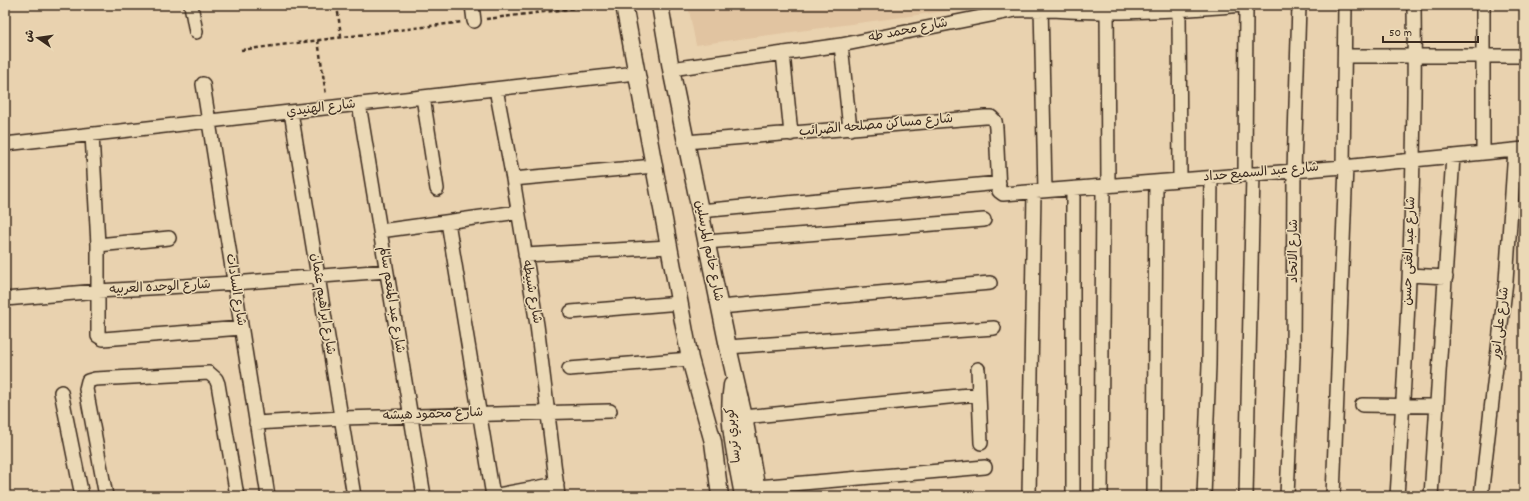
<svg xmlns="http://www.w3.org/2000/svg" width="1529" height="501" viewBox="0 0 1529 501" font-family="Dekko,'Playpen Sans Arabic',sans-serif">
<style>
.built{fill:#e1c4a1}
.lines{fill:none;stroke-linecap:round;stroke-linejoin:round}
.minor-casing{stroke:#3b2a1e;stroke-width:16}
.major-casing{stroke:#3b2a1e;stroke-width:19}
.path{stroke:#3b2a1e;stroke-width:2.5;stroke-dasharray:4 3;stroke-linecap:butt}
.minor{stroke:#ebd9b6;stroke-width:13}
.major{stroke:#ebd9b6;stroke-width:16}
.labels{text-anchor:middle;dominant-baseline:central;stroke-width:3;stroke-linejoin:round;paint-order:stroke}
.street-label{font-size:13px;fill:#3b2a1e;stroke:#ebd9b6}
</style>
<rect width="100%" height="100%" fill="#e9d2af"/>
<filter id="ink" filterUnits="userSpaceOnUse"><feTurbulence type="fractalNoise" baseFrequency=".025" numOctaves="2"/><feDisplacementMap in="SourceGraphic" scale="8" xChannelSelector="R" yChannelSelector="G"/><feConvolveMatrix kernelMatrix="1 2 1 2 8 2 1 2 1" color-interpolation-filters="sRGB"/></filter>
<g filter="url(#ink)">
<!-- built -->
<path class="built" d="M688 5H991L696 45Z"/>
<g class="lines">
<defs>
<path id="minor" d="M191 5 196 32
M472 5 474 21
M1041 5 1045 191
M1107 5 1108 186
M1483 5V153
M1179 11 1180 180
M841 45 850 129
M783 53 791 134
M1345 56H1524
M671 69 841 45 1016 10C1047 9 1077 12 1108 12 1153 12 1197 9 1242 5
M203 84 268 496
M496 89 513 179 537 325 558 496
M423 97 437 189
M359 104 424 496
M291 112 354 496
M92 134 98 245V336L103 339 241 328
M686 142 985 117H991L995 121 996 128 999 191 1003 194 1343 167 1524 149
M5 144 636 73
M1343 167 1345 5
M1245 175 1246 5
M513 179 654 166
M700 211 999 183
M448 222 493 496
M380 231 518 212
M706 242 984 220
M98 245 169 238
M525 255 669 247
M1410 275 1446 277
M5 299 98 291 234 283 386 271
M720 307 990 283
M571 312 680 303
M728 347 994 328
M569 369 690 359
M978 369 981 443
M61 392 82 496
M1362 405 1437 406
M744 417 979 394
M256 423 341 418 610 411
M757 487 985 467
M106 496 86 389 88 381 95 379 209 373 216 379 218 384 237 496
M492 496 557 484
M1029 496 1034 192
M1073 496V189
M1101 496 1103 186
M1154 496 1156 182
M1204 496 1209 365 1211 178
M1246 496 1253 174
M1287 496 1293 357 1294 171 1299 5
M1333 496 1346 166
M1397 496C1408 332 1416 169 1414 5
M1431 496 1453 156
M1481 496 1506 281 1515 150"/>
<path id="major" d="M624 5 690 359 713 442 720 496
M660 5 671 69 728 347 744 417 758 496
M732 385C726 422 737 460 743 496"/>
</defs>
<!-- minor casing -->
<use href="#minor" class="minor-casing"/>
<!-- major casing -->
<use href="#major" class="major-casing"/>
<!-- path -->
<path class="path" d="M337 5 341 36
M486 19 601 5
M318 40 326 95
M241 50 463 22"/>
<!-- minor -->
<use href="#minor" class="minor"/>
<!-- major -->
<use href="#major" class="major"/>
</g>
</g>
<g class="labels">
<!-- street labels -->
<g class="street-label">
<text transform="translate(908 31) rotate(-11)">شارع محمد طه</text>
<text transform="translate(321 109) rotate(-7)">شارع الهنيدي</text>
<text transform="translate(876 126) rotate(-5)">شارع مساكن مصلحه الضرائب</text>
<text transform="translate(1261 173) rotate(-5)">شارع عبد السميع حداد</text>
<text transform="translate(708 251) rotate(79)">شارع خاتم المرسلين</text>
<text transform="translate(1294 251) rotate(-90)">شارع الاتحاد</text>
<text transform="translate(1410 251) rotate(-88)">شارع عبد الغنى حسن</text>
<text transform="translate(160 288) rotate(-3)">شارع الوحده العربيه</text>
<text transform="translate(235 290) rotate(81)">شارع السادات</text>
<text transform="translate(531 292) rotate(80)">شارع شبيطه</text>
<text transform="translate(391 300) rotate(81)">شارع عبد المنعم سالم</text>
<text transform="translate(322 304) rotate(81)">شارع ابراهيم عثمان</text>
<text transform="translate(1501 323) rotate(-83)">شارع على انور</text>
<text transform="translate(433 415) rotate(-2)">شارع محمود هيشه</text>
<text transform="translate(734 435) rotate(-97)">كوبري ترسا</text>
</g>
</g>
<!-- margin -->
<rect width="1529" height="501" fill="none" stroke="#ebd9b6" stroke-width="20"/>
<rect x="10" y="10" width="1509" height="481" fill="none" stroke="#3b2a1e" stroke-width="1.5" filter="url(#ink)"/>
<!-- north arrow -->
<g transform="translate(38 38) rotate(283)" stroke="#ebd9b6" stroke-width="3" paint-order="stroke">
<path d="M0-3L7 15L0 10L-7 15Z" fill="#3b2a1e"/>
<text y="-6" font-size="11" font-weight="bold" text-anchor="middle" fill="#3b2a1e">ش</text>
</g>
<!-- scale -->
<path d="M1383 36v6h95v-6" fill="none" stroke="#3b2a1e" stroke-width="2"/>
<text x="1389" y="36" font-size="12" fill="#3b2a1e" stroke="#ebd9b6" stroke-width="3" paint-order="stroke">50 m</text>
</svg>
